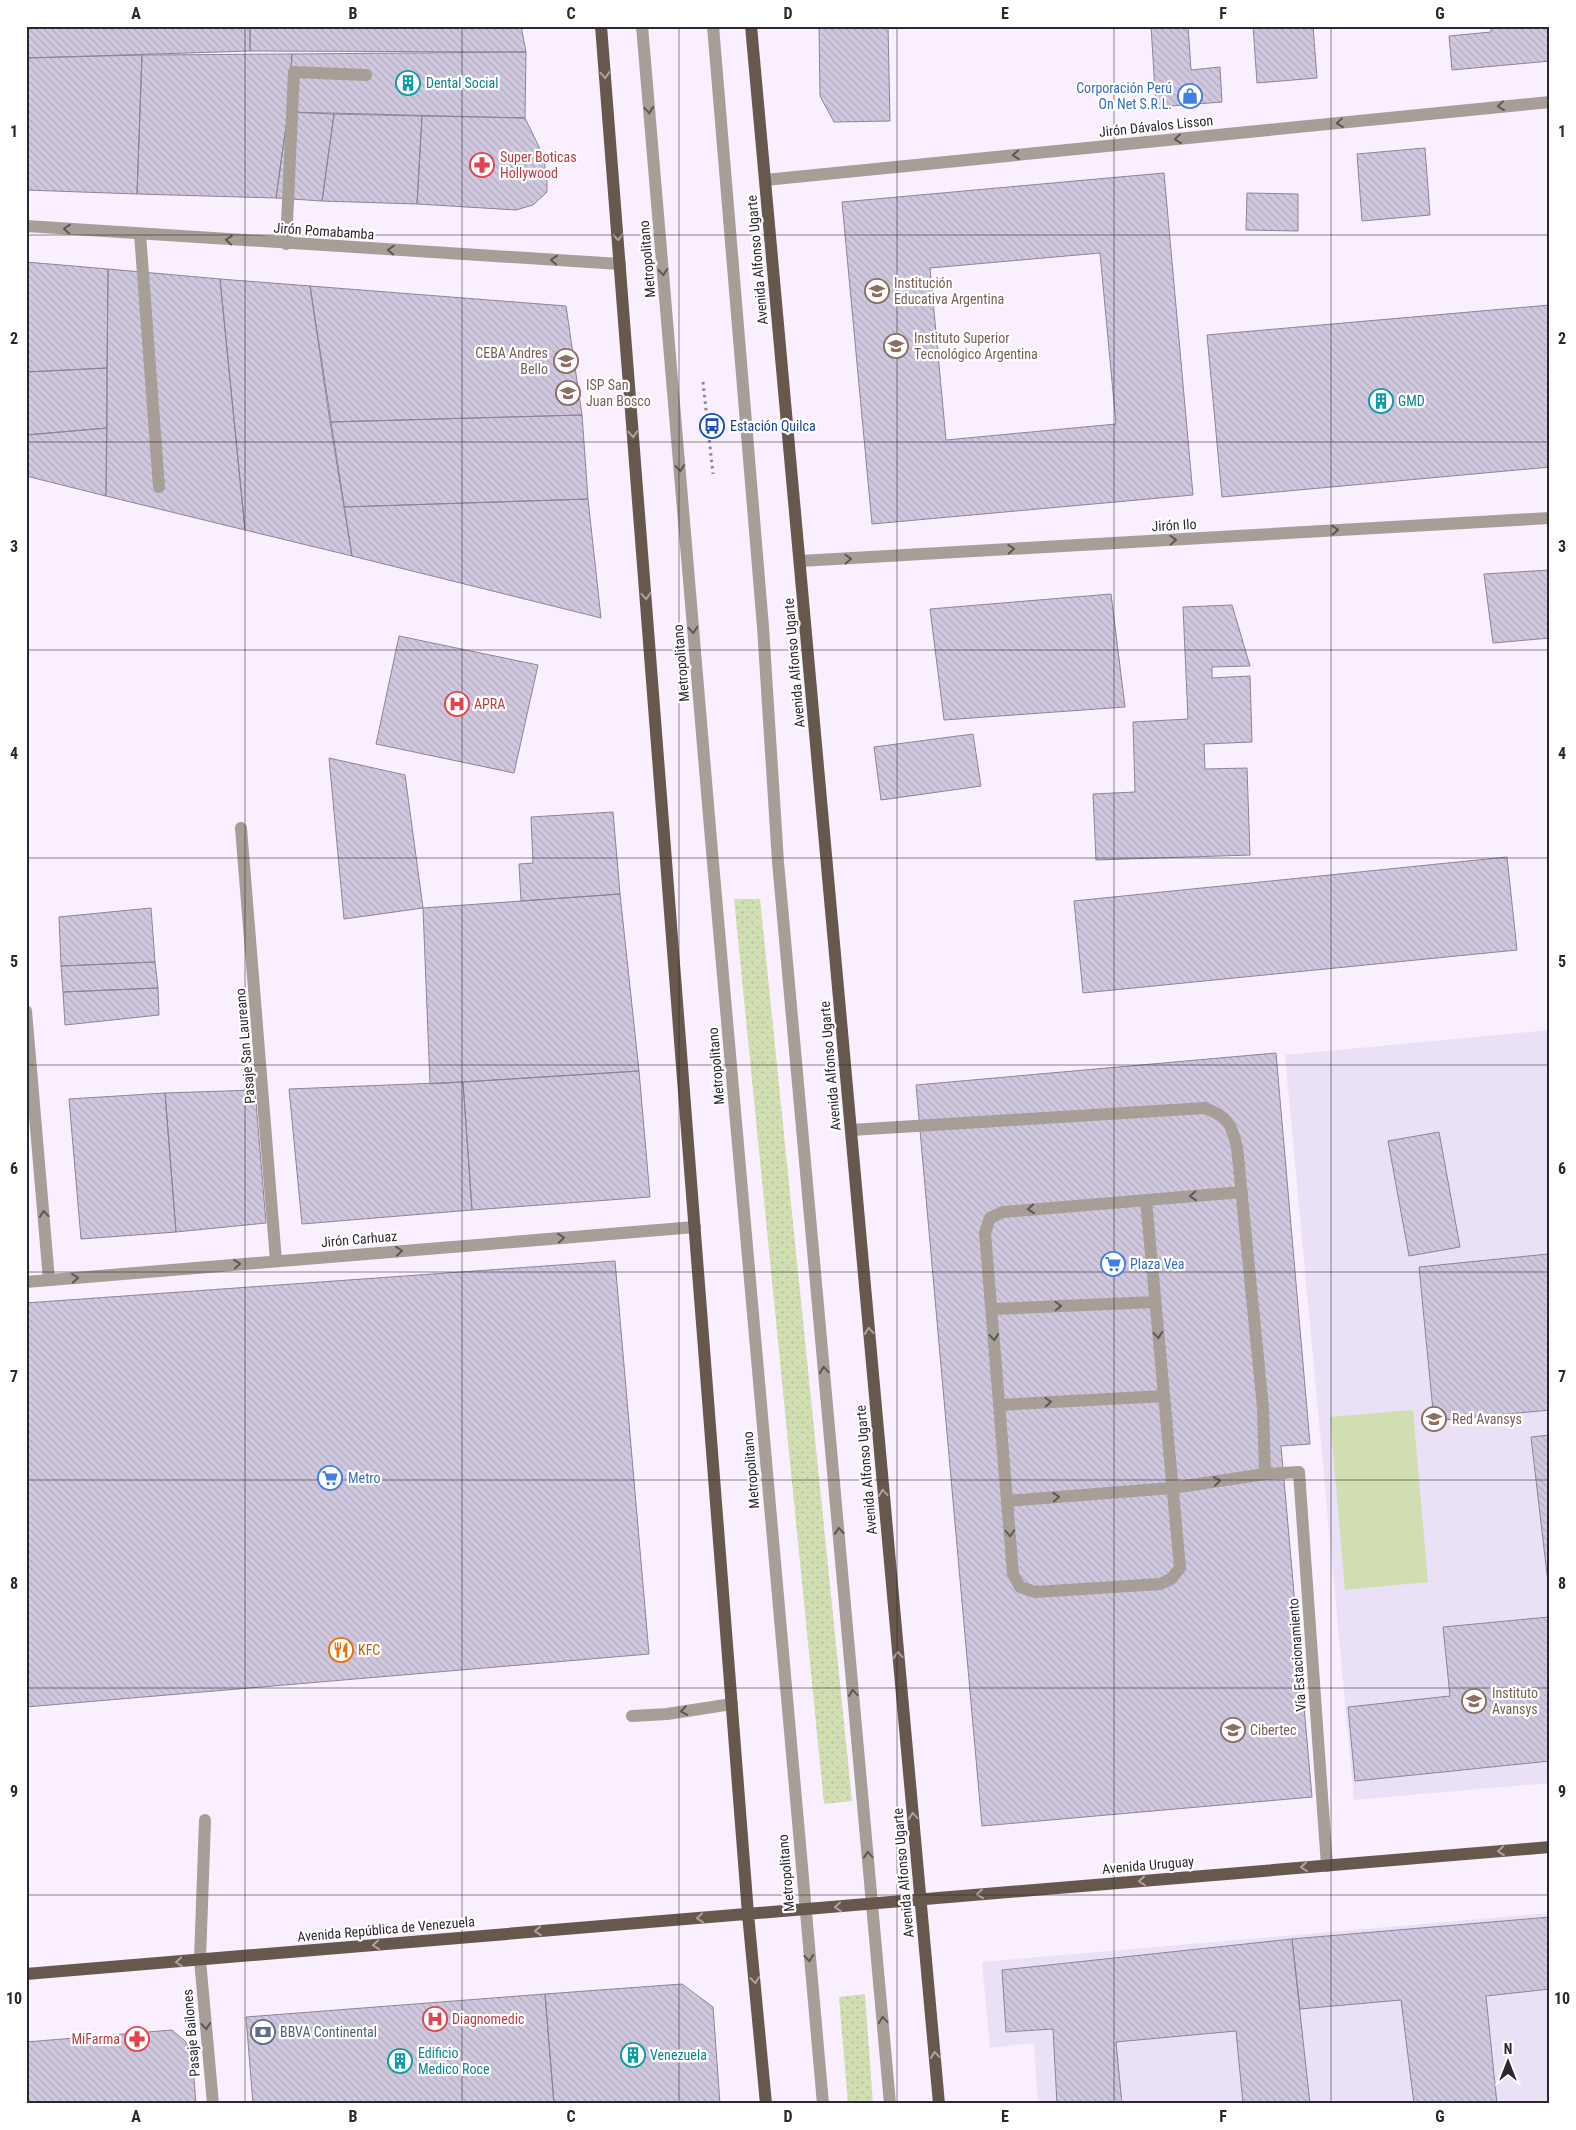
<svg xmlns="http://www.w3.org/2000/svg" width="1576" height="2130" viewBox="0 0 1576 2130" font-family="'Roboto Condensed',sans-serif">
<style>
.education{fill:#eae1f6}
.grass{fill:url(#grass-dots)}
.garden{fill:#d0deb2}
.building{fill:url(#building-back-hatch);stroke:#8b8598;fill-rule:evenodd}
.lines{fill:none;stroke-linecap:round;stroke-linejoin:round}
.path{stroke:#8c848f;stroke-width:3;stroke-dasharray:2.5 4;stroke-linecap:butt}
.minor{stroke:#a79e98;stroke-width:12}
.major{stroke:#67584e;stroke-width:12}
.oneway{stroke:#aba39e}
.oneway2{stroke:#5d5758}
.grid{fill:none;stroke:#2c272e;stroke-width:1;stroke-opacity:0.55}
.labels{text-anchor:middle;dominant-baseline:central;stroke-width:4.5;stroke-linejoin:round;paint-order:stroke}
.culture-label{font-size:14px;fill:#0d838f;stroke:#fff;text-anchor:start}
.shop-label{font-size:14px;fill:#366cbe;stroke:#fff;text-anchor:start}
.street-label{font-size:14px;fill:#2c272e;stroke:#fff}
.health-label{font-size:14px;fill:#be3a42;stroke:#fff;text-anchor:start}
.education-label{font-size:14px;fill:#785e54;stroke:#fff;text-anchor:start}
.transit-label{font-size:14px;fill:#164399;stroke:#fff;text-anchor:start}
.food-label{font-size:14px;fill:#c56008;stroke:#fff;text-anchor:start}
.service-label{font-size:14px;fill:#4e5e75;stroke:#fff;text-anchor:start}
.neatline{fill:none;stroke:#2c272e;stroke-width:2}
.grid-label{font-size:16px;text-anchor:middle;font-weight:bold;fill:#2c272e}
</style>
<defs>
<pattern id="grass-dots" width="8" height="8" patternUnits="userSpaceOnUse" patternTransform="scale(1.25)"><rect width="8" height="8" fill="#d0deb2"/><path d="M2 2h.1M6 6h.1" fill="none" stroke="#b3be99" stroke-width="1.8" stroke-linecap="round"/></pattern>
<pattern id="building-back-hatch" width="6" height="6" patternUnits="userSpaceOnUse" patternTransform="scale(1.25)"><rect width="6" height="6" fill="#d0c8de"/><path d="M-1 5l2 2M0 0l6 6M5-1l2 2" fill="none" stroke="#b3acbf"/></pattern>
</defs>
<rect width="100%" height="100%" fill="#faefff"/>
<!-- education -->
<path class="education" d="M1550 1030V1783L1354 1800 1285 1055Z
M1550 1913V2104H1038L1034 2043 990 2048 982 1962Z"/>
<!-- grass -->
<path class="grass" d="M734 899H760L852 1801 824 1804Z
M865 1994 873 2104H848L839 1997Z"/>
<!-- garden -->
<path class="garden" d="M1413 1410 1428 1582 1345 1590 1330 1417Z"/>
<!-- building -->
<path class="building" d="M26 26H250V51L26 58Z
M250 26H521L526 52 250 51Z
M819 26H888L890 121 834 122 820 96Z
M1151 26H1188L1191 70 1220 67 1222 102 1156 107Z
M1253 26H1313L1317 78 1257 83Z
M1491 26H1550V61L1452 70 1449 36 1491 32Z
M526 52 525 118 288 112 292 54Z
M292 54 288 112 276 198 137 194 142 55Z
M142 55 137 194 26 190V58Z
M288 112 334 114 322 201 276 198Z
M334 114 422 116 417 204 322 201Z
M422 116 525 118 542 153 547 177V192L533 205 516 210 417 204Z
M1425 148 1430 215 1362 221 1357 154Z
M1164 173 1193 495 872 524 842 202ZM1100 253 1116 424 946 440 930 268Z
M1247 193 1298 194V231L1246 230Z
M26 262 108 269 107 368 26 372Z
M108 269 220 279 245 530 106 496Z
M220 279 310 286 352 556 245 530Z
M310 286 566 306 582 415 330 422Z
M1550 305V467L1222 497 1207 335Z
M107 368V428L26 435V372Z
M582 415 588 499 344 507 330 422Z
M107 428 106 496 26 476V435Z
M588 499 601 618 352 556 344 507Z
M1550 570V638L1493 643 1484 574Z
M1111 594 1125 707 944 720 930 609Z
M1232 605 1250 666 1212 667V678L1250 676 1252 742 1204 744 1205 769 1247 768 1250 855 1096 860 1093 794 1135 792 1133 722 1188 719 1183 607Z
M399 636 538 665 514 773 376 744Z
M973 734 981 786 881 800 874 747Z
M329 758 405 775 423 908 344 919Z
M613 812 620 894 521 901 519 864 533 863 531 817Z
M1507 857 1517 950 1083 993 1074 901Z
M620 894 639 1071 430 1084 423 908Z
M151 908 155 962 61 966 59 917Z
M155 962 158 988 63 992 61 966Z
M158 988 159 1015 65 1025 63 992Z
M1276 1053 1310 1444 1281 1446 1312 1797 982 1826 916 1085Z
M639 1071 650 1197 472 1210 463 1082Z
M463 1082 472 1210 302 1224 289 1089Z
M255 1090 266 1223 176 1232 165 1093Z
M165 1093 176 1232 81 1239 69 1099Z
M1439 1132 1460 1247 1409 1256 1388 1141Z
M1548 1254 1550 1273V1410L1434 1421 1419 1267Z
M615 1261 649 1654 26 1707V1303Z
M1550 1435V1600L1531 1437Z
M1549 1617 1550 1761 1355 1781 1348 1707 1450 1696 1443 1627Z
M1550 1917V1989L1486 1996 1497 2104H1414L1401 2000 1300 2009 1292 1939Z
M1292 1939 1310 2104H1243L1236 2031 1116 2042 1122 2104H1057L1053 2029 1006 2032 1002 1970Z
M682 1984 713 2007 720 2104H554L545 1994Z
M545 1994 554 2104H253L246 2017Z
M172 2030 185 2041 192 2054 196 2104H26V2042Z"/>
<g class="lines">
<!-- path -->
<path class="path" d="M703 382 713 474"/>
<!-- minor -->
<path class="minor" d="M642 26 711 840 823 2104
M713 26 763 627 778 862 890 2104
M765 180 1550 102
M26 226 620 264
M140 234 159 487
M286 244 294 72 366 75
M800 561 1550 518
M241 828 276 1261
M26 1011 49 1280
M851 1130 1205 1108C1228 1117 1231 1123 1237 1147L1263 1408 1265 1474
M1146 1200 1180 1568 1171 1579 1160 1584 1035 1592 1020 1587 1013 1574 985 1233 990 1218 1003 1212 1242 1192
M26 1282 695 1227
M992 1309 1155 1302
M999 1405 1164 1396
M1007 1501 1172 1488 1265 1474 1299 1472 1327 1866
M632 1716 667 1714 732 1704
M205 1820 200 1960 213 2104"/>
<!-- major -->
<path class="major" d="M601 26 748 1914 766 2104
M751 26 939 2104
M26 1974 1550 1847"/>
</g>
<!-- one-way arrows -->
<defs><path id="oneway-chevron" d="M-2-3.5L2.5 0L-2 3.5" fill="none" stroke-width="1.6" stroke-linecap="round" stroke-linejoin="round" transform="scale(1.25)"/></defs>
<g class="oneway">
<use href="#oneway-chevron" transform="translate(605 75) rotate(86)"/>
<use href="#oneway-chevron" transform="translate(618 237) rotate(86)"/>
<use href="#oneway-chevron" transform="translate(633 434) rotate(86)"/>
<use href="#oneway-chevron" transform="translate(646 596) rotate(86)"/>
<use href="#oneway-chevron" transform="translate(869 1331) rotate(-95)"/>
<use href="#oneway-chevron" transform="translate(883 1493) rotate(-95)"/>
<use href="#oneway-chevron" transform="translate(898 1655) rotate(-95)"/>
<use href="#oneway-chevron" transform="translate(913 1816) rotate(-95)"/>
<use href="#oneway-chevron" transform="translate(1501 1851) rotate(175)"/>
<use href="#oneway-chevron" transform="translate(1304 1867) rotate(175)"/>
<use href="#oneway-chevron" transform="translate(1142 1881) rotate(175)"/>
<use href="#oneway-chevron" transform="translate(980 1894) rotate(174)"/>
<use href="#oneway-chevron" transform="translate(838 1907) rotate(175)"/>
<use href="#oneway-chevron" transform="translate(700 1918) rotate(175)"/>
<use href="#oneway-chevron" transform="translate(538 1931) rotate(175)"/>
<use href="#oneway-chevron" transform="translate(376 1945) rotate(175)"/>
<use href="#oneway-chevron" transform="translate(179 1962) rotate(175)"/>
<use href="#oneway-chevron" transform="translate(755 1980) rotate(84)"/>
<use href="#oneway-chevron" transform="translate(935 2055) rotate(-95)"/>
</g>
<g class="oneway2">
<use href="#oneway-chevron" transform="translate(1501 106) rotate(174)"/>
<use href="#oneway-chevron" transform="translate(649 110) rotate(85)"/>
<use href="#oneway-chevron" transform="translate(1340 123) rotate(174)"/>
<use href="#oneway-chevron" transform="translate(1178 139) rotate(174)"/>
<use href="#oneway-chevron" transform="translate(1016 155) rotate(174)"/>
<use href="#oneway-chevron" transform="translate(67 229) rotate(-176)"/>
<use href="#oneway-chevron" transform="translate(229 240) rotate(-176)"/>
<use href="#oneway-chevron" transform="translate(391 250) rotate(-176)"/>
<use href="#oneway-chevron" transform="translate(554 260) rotate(-176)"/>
<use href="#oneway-chevron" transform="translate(663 272) rotate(85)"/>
<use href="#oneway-chevron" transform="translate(680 468) rotate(85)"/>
<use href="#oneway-chevron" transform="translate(1335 530) rotate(-3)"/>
<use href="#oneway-chevron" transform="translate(1173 540) rotate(-3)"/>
<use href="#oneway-chevron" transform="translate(1011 549) rotate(-3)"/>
<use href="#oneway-chevron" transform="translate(848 559) rotate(-3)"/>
<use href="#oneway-chevron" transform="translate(693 630) rotate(85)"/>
<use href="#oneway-chevron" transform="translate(1193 1196) rotate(175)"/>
<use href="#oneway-chevron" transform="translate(1031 1209) rotate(175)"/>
<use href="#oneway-chevron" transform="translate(44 1214) rotate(-95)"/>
<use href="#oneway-chevron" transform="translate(561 1238) rotate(-5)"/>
<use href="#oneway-chevron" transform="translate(399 1251) rotate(-5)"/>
<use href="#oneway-chevron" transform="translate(237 1264) rotate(-5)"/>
<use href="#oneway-chevron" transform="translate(75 1278) rotate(-5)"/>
<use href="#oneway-chevron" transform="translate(1058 1306) rotate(-2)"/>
<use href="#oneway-chevron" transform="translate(1158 1335) rotate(85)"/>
<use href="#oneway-chevron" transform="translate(994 1337) rotate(85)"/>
<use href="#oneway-chevron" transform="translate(824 1370) rotate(-95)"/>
<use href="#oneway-chevron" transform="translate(1048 1402) rotate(-3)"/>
<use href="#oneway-chevron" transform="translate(1217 1481) rotate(-8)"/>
<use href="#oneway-chevron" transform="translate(1056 1497) rotate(-4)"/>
<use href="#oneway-chevron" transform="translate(839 1531) rotate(-95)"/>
<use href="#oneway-chevron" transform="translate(1010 1533) rotate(86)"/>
<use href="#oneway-chevron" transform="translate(853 1693) rotate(-95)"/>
<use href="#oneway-chevron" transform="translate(684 1711) rotate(172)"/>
<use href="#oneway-chevron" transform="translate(868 1855) rotate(-94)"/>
<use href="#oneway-chevron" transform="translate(809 1958) rotate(84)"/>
<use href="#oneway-chevron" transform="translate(883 2020) rotate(-95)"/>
<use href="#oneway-chevron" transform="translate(206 2026) rotate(85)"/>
</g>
<!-- grid -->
<path class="grid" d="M245 26V2104M462 26V2104M679 26V2104M897 26V2104M1114 26V2104M1331 26V2104M26 235H1550M26 442H1550M26 650H1550M26 858H1550M26 1065H1550M26 1272H1550M26 1480H1550M26 1688H1550M26 1895H1550"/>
<!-- icons -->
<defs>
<symbol id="building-ring" viewBox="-11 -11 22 22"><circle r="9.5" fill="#fff" stroke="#0f9aa8" stroke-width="1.5"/><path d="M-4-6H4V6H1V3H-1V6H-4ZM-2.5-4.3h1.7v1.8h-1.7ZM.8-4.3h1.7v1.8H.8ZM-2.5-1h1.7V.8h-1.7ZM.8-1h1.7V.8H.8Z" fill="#0f9aa8"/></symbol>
<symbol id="shop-ring" viewBox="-11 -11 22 22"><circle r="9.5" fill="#fff" stroke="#3f7fe0" stroke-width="1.5"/><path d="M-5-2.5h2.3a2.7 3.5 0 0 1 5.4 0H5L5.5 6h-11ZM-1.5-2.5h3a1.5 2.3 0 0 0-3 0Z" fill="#3f7fe0"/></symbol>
<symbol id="pharmacy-ring" viewBox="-11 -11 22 22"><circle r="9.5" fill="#fff" stroke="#e0444e" stroke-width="1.5"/><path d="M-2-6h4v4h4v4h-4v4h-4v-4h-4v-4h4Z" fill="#e0444e"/></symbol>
<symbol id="school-ring" viewBox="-11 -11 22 22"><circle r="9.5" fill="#fff" stroke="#8d6e63" stroke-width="1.5"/><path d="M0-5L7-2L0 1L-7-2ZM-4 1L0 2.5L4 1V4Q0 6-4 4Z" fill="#8d6e63"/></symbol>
<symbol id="university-ring" viewBox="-11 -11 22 22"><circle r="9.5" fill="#fff" stroke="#8d6e63" stroke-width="1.5"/><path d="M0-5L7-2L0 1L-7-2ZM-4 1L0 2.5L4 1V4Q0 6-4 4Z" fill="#8d6e63"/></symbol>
<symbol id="bus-ring" viewBox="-11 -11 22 22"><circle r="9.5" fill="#fff" stroke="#1a4fb4" stroke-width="1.5"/><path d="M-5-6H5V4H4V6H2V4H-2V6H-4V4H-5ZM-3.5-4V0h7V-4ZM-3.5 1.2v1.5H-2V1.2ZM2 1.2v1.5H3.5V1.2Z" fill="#1a4fb4"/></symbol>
<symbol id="hospital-ring" viewBox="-11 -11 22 22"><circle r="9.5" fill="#fff" stroke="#e0444e" stroke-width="1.5"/><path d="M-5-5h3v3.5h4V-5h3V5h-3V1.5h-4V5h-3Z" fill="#e0444e"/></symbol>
<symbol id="supermarket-ring" viewBox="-11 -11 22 22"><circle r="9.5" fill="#fff" stroke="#3f7fe0" stroke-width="1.5"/><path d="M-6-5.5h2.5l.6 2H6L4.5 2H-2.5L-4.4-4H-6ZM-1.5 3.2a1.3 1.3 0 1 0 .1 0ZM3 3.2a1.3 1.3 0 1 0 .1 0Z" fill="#3f7fe0"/></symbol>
<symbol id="restaurant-ring" viewBox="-11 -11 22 22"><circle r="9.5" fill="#fff" stroke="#e8710a" stroke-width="1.5"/><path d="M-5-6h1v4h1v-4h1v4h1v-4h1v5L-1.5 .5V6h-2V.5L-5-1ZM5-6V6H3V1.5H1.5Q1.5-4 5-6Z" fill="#e8710a"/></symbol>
<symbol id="bank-ring" viewBox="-11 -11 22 22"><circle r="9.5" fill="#fff" stroke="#5c6f8a" stroke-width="1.5"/><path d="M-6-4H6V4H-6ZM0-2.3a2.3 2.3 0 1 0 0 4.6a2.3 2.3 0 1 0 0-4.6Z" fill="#5c6f8a"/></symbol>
</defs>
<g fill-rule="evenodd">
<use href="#building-ring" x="394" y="69" width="28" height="28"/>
<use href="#shop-ring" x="1176" y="82" width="28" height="28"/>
<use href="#pharmacy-ring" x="468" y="151" width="28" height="28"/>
<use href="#school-ring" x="863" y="277" width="28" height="28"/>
<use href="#university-ring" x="882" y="332" width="28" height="28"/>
<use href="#school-ring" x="552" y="347" width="28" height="28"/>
<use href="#university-ring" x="554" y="379" width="28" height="28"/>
<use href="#building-ring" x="1367" y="387" width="28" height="28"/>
<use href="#bus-ring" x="698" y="412" width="28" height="28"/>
<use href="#hospital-ring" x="443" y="690" width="28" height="28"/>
<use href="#supermarket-ring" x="1099" y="1250" width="28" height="28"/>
<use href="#school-ring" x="1420" y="1405" width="28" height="28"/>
<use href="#supermarket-ring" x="316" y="1464" width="28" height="28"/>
<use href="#restaurant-ring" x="327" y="1636" width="28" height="28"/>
<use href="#school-ring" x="1460" y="1687" width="28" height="28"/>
<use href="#university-ring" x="1219" y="1716" width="28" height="28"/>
<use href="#hospital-ring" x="421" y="2005" width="28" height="28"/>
<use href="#bank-ring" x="249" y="2018" width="28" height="28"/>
<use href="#pharmacy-ring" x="123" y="2025" width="28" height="28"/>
<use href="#building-ring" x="619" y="2041" width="28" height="28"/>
<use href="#building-ring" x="386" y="2047" width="28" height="28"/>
</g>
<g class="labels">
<!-- culture labels -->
<g class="culture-label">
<text x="426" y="83">Dental Social</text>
<text x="1398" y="401">GMD</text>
<text x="418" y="2053">Edificio<tspan x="418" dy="16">Medico Roce</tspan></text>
<text x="650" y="2055">Venezuela</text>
</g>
<!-- shop labels -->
<g class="shop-label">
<text x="1172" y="88" text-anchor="end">Corporación Perú<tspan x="1172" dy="16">On Net S.R.L.</tspan></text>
<text x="1130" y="1264">Plaza Vea</text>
<text x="348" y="1478">Metro</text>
</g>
<!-- street labels -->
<g class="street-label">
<text transform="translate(1156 126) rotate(-6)">Jirón Dávalos Lisson</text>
<text transform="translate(324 231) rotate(4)">Jirón Pomabamba</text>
<text transform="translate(647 259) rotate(-95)">Metropolitano</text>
<text transform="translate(757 260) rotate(-95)">Avenida Alfonso Ugarte</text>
<text transform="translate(1174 525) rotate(-3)">Jirón Ilo</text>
<text transform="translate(681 663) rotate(-95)">Metropolitano</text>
<text transform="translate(794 663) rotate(-95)">Avenida Alfonso Ugarte</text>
<text transform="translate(245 1046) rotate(-95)">Pasaje San Laureano</text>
<text transform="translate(716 1066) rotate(-95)">Metropolitano</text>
<text transform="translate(830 1066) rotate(-95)">Avenida Alfonso Ugarte</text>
<text transform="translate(359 1239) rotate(-5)">Jirón Carhuaz</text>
<text transform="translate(751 1470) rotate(-95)">Metropolitano</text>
<text transform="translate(866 1470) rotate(-95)">Avenida Alfonso Ugarte</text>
<text transform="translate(1297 1655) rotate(-94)">Vía Estacionamiento</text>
<text transform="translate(1148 1865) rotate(-5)">Avenida Uruguay</text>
<text transform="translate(786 1873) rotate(-95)">Metropolitano</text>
<text transform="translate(903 1873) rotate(-95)">Avenida Alfonso Ugarte</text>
<text transform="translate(386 1929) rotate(-5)">Avenida República de Venezuela</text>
<text transform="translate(191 2033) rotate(-95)">Pasaje Bailones</text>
</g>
<!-- health labels -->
<g class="health-label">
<text x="500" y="157">Super Boticas<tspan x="500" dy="16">Hollywood</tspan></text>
<text x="474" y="704">APRA</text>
<text x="452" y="2019">Diagnomedic</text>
<text x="120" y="2039" text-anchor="end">MiFarma</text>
</g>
<!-- education labels -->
<g class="education-label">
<text x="894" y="283">Institución<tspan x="894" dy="16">Educativa Argentina</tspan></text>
<text x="914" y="338">Instituto Superior<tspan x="914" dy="16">Tecnológico Argentina</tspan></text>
<text x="548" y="353" text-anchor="end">CEBA Andres<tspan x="548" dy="16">Bello</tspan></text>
<text x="586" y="385">ISP San<tspan x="586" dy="16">Juan Bosco</tspan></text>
<text x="1452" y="1419">Red Avansys</text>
<text x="1492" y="1693">Instituto<tspan x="1492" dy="16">Avansys</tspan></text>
<text x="1250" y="1730">Cibertec</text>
</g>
<!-- transit labels -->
<g class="transit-label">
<text x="730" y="426">Estación Quilca</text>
</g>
<!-- food labels -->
<g class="food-label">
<text x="358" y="1650">KFC</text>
</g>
<!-- service labels -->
<g class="service-label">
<text x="280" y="2032">BBVA Continental</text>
</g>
</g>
<!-- border -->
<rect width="1576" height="2130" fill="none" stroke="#ffffff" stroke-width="55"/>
<!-- north arrow -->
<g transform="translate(1508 2062)" stroke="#ffffff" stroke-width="4" paint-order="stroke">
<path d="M0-4L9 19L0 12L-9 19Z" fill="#2c272e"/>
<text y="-8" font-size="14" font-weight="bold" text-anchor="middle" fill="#2c272e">N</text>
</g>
<rect x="28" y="28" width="1520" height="2074" class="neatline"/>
<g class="grid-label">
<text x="136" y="19">A</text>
<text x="353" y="19">B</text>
<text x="571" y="19">C</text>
<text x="788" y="19">D</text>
<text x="1005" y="19">E</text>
<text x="1223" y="19">F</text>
<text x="1440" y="19">G</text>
<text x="14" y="137">1</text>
<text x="1562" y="137">1</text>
<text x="14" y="344">2</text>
<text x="1562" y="344">2</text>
<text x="14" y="552">3</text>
<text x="1562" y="552">3</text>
<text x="14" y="759">4</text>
<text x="1562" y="759">4</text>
<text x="14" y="967">5</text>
<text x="1562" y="967">5</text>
<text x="14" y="1174">6</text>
<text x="1562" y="1174">6</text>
<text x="14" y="1382">7</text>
<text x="1562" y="1382">7</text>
<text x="14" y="1589">8</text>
<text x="1562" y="1589">8</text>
<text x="14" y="1797">9</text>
<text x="1562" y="1797">9</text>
<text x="14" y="2004">10</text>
<text x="1562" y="2004">10</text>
<text x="136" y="2122">A</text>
<text x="353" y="2122">B</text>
<text x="571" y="2122">C</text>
<text x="788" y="2122">D</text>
<text x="1005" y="2122">E</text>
<text x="1223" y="2122">F</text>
<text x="1440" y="2122">G</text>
</g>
</svg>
